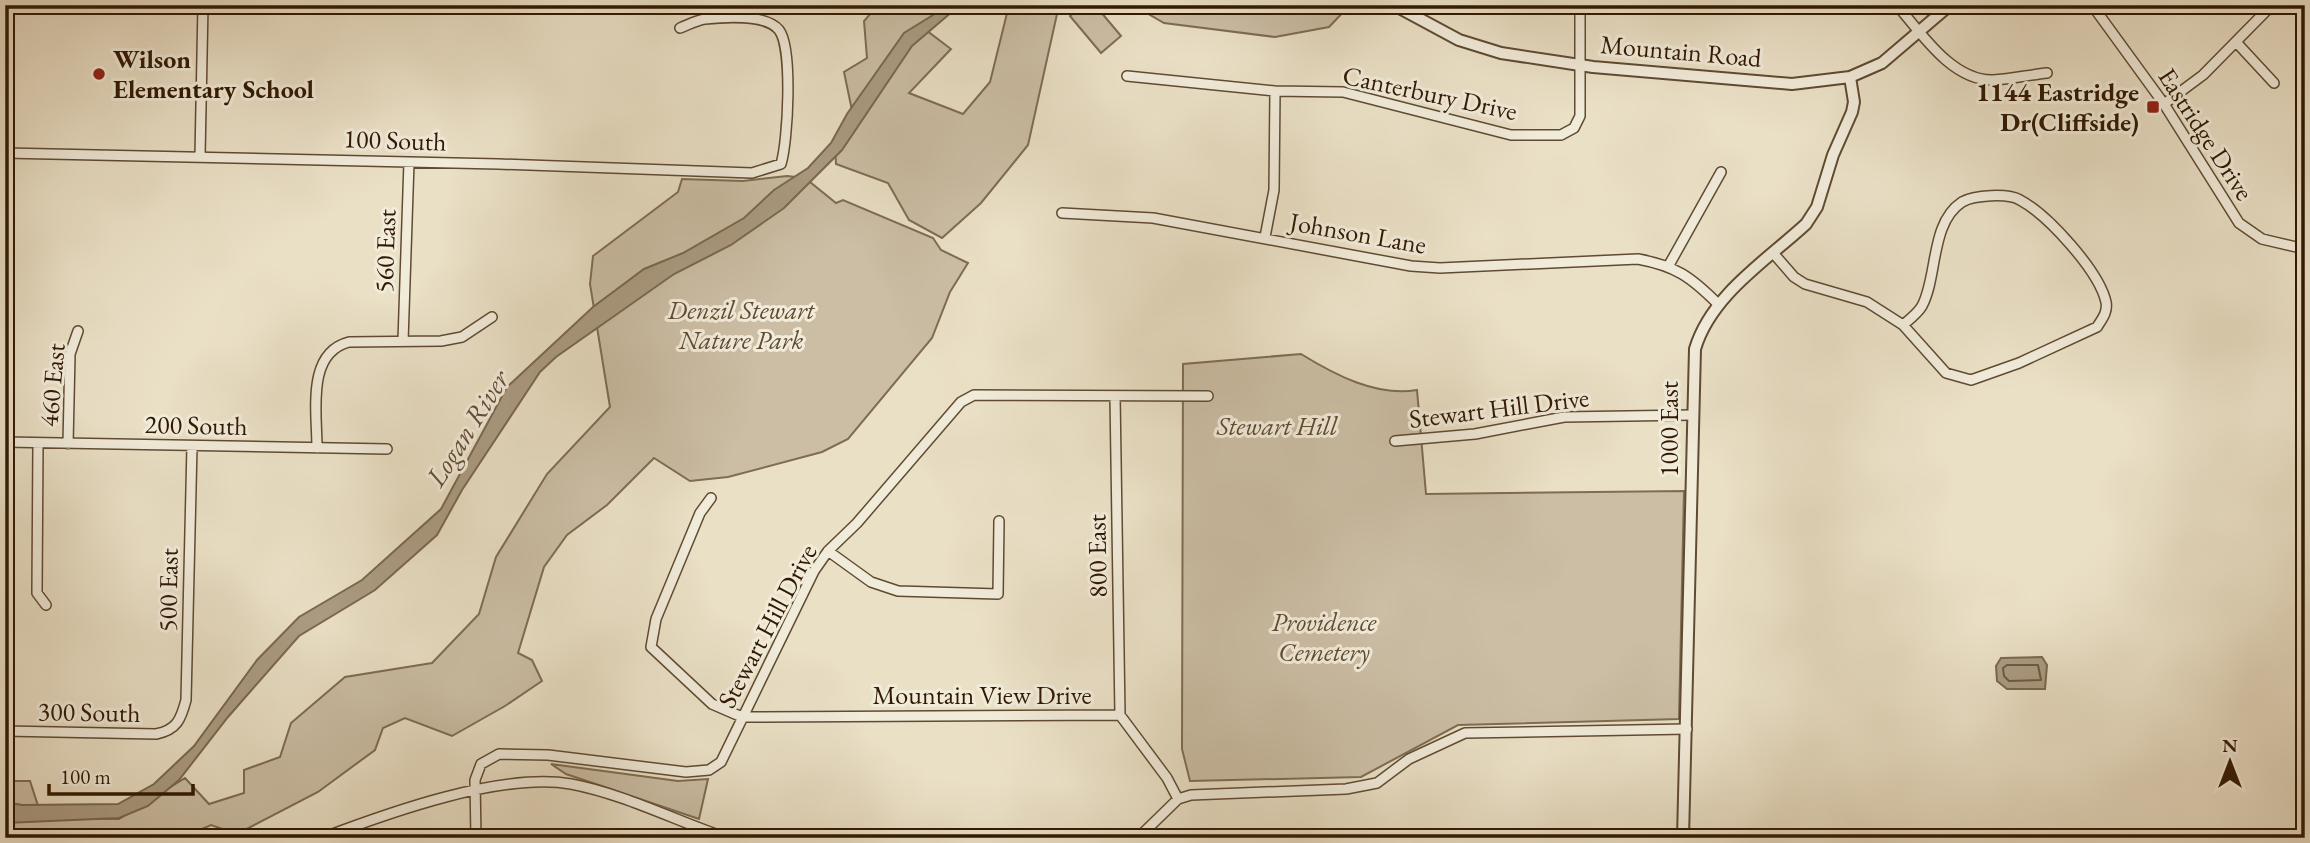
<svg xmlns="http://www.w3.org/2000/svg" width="2310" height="843" viewBox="0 0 2310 843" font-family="'EB Garamond',serif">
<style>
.green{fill:#cbbea5;stroke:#7e6c53;stroke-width:2}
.water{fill:#ab9c83;stroke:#7a684f;stroke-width:2}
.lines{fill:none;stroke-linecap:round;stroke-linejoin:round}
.shore{stroke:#6e5a42;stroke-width:2}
.minor-casing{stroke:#5f4b32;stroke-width:12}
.tertiary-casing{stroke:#5f4b32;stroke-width:14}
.minor{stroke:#f1ebda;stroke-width:9}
.tertiary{stroke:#f1ebda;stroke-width:10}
.poi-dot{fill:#8f2418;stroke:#f1ebda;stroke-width:2.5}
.labels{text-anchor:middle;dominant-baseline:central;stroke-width:6;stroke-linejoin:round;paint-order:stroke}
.street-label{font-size:26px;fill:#311901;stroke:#f1ebda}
.poi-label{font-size:26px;font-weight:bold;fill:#311901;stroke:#f1ebda;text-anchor:start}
.park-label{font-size:26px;font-style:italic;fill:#5f4b32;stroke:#f1ebda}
.water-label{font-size:28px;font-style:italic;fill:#624d35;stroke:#f1ebda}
</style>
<rect width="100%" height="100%" fill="#eae0c6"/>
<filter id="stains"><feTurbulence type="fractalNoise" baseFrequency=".00286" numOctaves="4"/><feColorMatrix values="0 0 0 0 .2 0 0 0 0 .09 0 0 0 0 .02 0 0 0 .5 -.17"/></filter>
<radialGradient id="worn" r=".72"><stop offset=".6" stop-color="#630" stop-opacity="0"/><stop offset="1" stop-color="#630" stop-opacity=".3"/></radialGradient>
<!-- green -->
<path class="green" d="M878 5H946L926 30 951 49 909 93 963 114 990 82 1009 5H1059L1028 145 981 203 942 238 909 220 888 183 836 164 835 146 854 120 844 72 867 58 864 21Z
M1083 5H1095L1121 36 1101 53 1070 16Z
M1133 5H1348L1349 6 1329 27 1275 37 1164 23Z
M787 176 805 178 836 203 843 200 933 238 941 250 968 263 950 292 932 338 848 439 822 452 728 477 690 481 654 458 607 505 567 535 544 567 518 653 532 660 542 681 505 706 452 736 405 718 383 728 375 750 318 792 237 834 211 825 181 838H5V781H30L42 818 119 819 185 778 209 804 244 793V770L280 757 291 723 345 677 432 663 479 614 496 557 547 474 610 407 590 284 593 256 678 192 682 179 743 181Z
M1301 354C1335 375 1377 397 1417 390L1426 494 1684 491 1679 719 1458 725 1361 777 1190 781 1182 749 1183 364Z
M551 764 678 781 708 779 699 819 566 774Z"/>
<!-- water -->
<path class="water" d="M941 5H960L912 46 842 150 784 208 731 245 674 274 556 357 540 372 462 490 437 535 375 590 299 636 228 717 179 780 148 806 119 818 5 823V802L22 805 118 804 154 784 194 746 257 660 299 617 362 580 441 509 507 387 593 307 644 269 683 253 744 218 774 190 808 168 831 143 847 114 904 33 933 15Z
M2042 657 2047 665 2045 689H2007L1997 681 1996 666 2001 658Z"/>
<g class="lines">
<!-- shore -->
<path class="shore" d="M2007 665H2038L2041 680 2009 681 2004 676 2003 668Z"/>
<defs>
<path id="minor" d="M1897 5C1921 33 1952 81 1993 80 2011 79 2029 75 2047 73
M2092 5 2164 104 2239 223 2262 239 2305 249
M2236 42 2274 83
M1127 76 1275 91 1343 92 1511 135H1561L1574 128 1580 116V5
M2164 104 2203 75 2272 5
M5 153 498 164 752 173 781 164C788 141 793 48 779 30 766 14 724 17 705 19 697 20 688 25 680 28
M200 156 203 5
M1062 213 1153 218 1411 266 1440 268 1638 259C1676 266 1691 277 1718 304
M1265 237 1274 190 1275 91
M1774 254 1794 277 1805 284 1867 302 1903 325 1946 373 1971 380 2019 363 2097 327C2102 319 2108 312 2106 302 2099 271 2048 215 2020 200 2008 193 1974 195 1962 202 1930 223 1938 276 1922 306 1918 313 1909 320 1903 325
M1669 265 1721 172
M403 341 409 162
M1115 396 1120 715
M1395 441 1475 434 1564 417 1692 415
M5 442 387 449
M38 443 37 593 46 605
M68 444 70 354 78 331
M317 448C317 412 306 353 349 342L441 341 462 337 492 317
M711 498 700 513 656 619 651 647 712 704 742 717 1120 715 1167 778 1178 799
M828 551 871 582 898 591 998 594 999 521
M5 731 156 734C177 730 181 719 186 700L192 446
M322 838C388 813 501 772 571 784 624 794 676 821 727 838
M476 838 475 780 481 764 499 754 548 755 686 772 709 770 721 762 814 571 828 551 857 523 961 402 974 395 1208 396
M1138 838 1178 799 1191 795 1346 789 1377 783 1409 759 1465 733 1687 729"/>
<path id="tertiary" d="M1394 5 1459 40 1501 53 1593 67 1792 84 1850 77 1882 63 1950 5
M1683 838 1695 349C1711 295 1767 260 1806 224L1817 207 1833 155 1852 112 1854 102 1850 77"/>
</defs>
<!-- minor casing -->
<use href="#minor" class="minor-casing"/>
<!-- tertiary casing -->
<use href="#tertiary" class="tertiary-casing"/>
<!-- minor -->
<use href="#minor" class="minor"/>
<!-- tertiary -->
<use href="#tertiary" class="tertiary"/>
</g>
<!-- markers -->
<g class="poi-dot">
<circle cx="99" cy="74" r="7"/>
<rect x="2146" y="100" width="14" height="14" rx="3.5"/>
</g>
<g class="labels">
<!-- street labels -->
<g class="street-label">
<text transform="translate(1681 51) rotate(5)">Mountain Road</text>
<text transform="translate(1430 93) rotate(12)">Canterbury Drive</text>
<text transform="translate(2206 134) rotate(57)">Eastridge Drive</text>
<text transform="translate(395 140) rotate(2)">100 South</text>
<text transform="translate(1358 233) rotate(10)">Johnson Lane</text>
<text transform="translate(385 251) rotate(-88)">560 East</text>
<text transform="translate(52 385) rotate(-85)">460 East</text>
<text transform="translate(1499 408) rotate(-7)">Stewart Hill Drive</text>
<text transform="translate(196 425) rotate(1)">200 South</text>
<text transform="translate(1669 429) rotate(-90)">1000 East</text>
<text transform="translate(1097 556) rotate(-91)">800 East</text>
<text transform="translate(168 590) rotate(-89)">500 East</text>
<text transform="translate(767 626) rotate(-62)">Stewart Hill Drive</text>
<text x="982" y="695">Mountain View Drive</text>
<text transform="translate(89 712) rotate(1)">300 South</text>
</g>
<!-- poi labels -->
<g class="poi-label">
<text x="113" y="59">Wilson<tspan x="113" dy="30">Elementary School</tspan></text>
<text x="2139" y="92" text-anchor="end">1144 Eastridge<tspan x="2139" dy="30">Dr(Cliffside)</tspan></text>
</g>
<!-- park labels -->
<g class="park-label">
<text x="741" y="310">Denzil Stewart<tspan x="741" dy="30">Nature Park</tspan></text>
<text x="1277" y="426">Stewart Hill</text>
<text x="1324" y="622">Providence<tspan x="1324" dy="30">Cemetery</tspan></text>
</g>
<!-- water labels -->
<g class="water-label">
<text transform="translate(467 428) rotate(-58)">Logan River</text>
</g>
</g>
<!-- margin -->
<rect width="2310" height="843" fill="none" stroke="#eae0c6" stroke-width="28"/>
<rect x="7" y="7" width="2296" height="829" fill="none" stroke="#311901" stroke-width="3.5"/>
<rect x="14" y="14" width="2282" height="815" fill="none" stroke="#311901" stroke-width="2"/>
<!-- north arrow -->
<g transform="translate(2230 762)" stroke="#f1ebda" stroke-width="5" paint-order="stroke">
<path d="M0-5L12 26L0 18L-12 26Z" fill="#311901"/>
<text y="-10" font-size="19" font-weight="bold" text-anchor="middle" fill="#311901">N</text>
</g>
<!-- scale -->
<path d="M49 784v10h144v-10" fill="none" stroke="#311901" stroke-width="3.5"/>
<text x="60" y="784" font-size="21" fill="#311901" stroke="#f1ebda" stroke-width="5" paint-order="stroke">100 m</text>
<rect width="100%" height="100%" filter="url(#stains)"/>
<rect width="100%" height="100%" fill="url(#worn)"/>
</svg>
